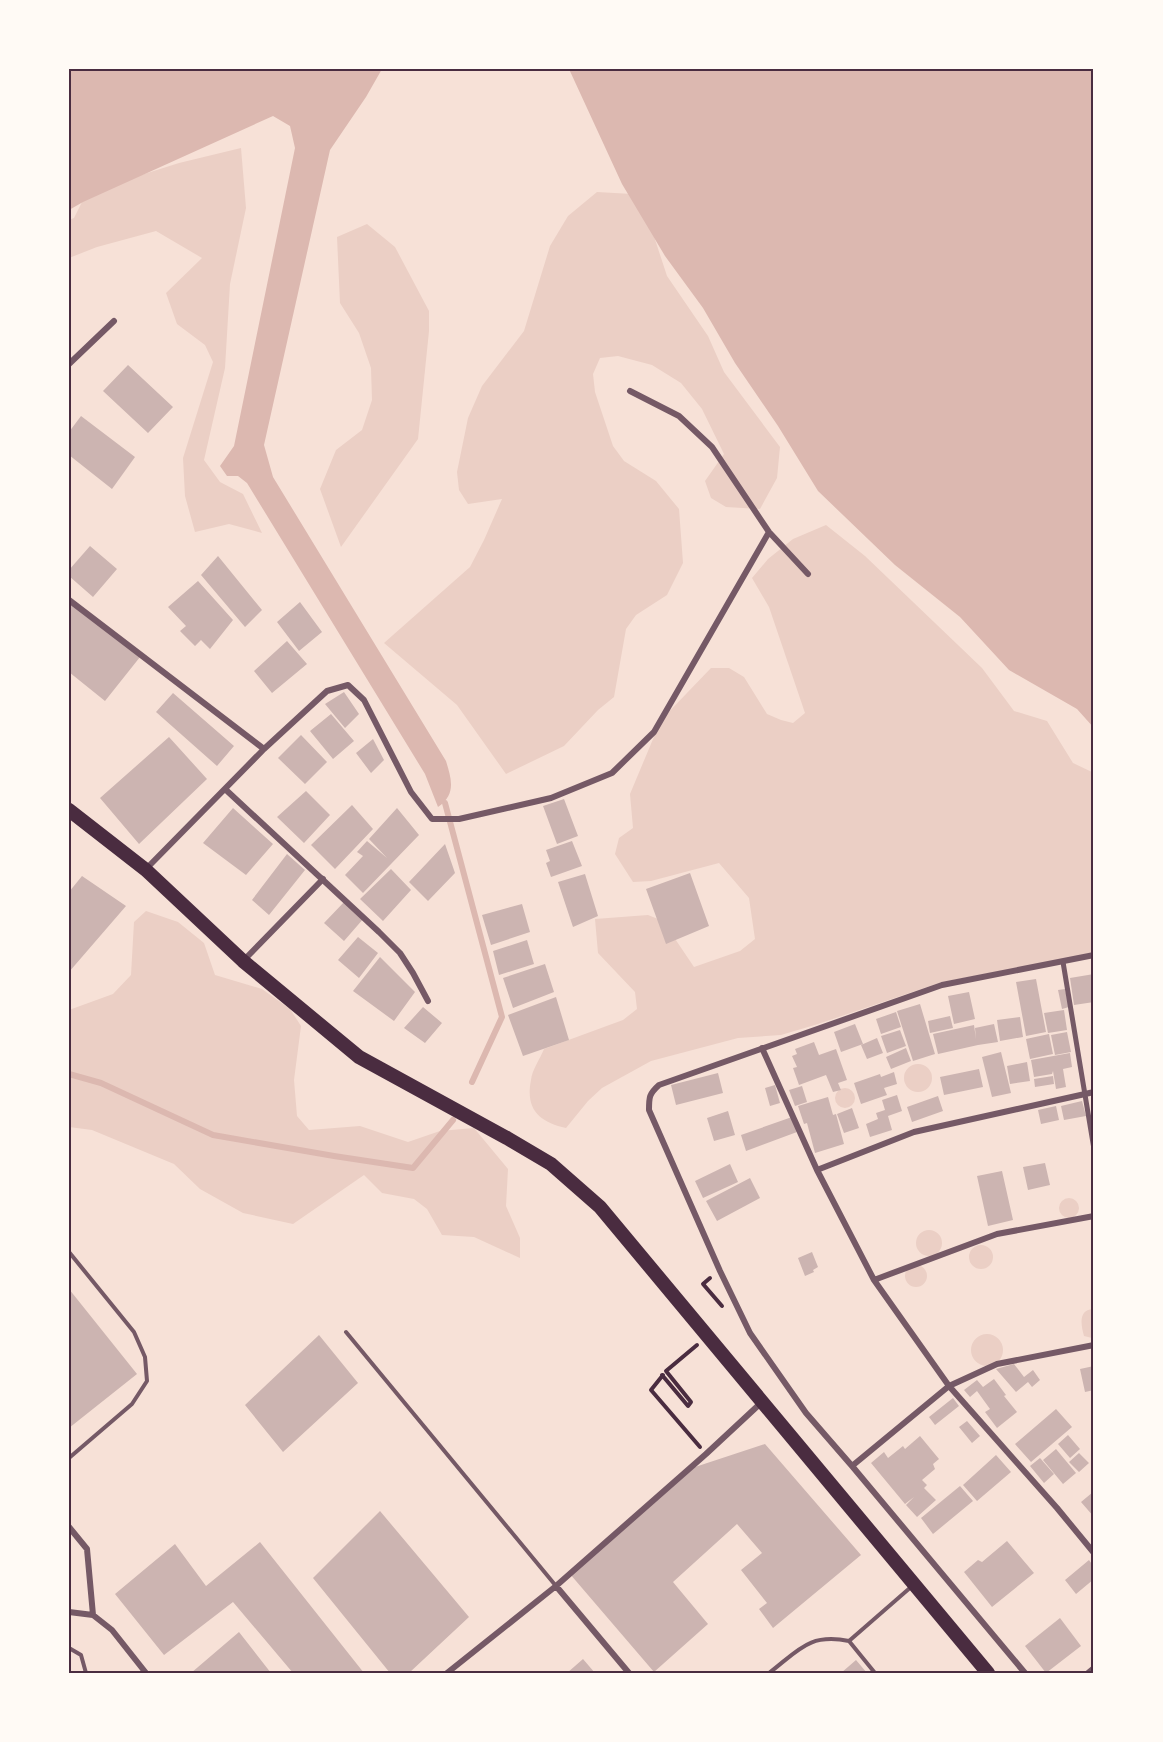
<svg xmlns="http://www.w3.org/2000/svg" width="1163" height="1742" viewBox="0 0 1163 1742" font-family="'Varela Round',sans-serif">
<style>
.green{fill:#ebcfc5}
.water{fill:#dcb8b0}
.lines{fill:none;stroke-linecap:round;stroke-linejoin:round}
.stream{stroke:#dcb8b0;stroke-width:6}
.building{fill:#ccb4b1}
.path{stroke:#4a2c40;stroke-width:4}
.service{stroke:#755966;stroke-width:4}
.pedestrian{stroke:#755966;stroke-width:5}
.minor{stroke:#755966;stroke-width:6}
.primary{stroke:#4a2c40;stroke-width:14}
.neatline{fill:none;stroke:#4a2c40;stroke-width:2}
</style>
<rect width="100%" height="100%" fill="#f7e1d7"/>
<!-- green -->
<path class="green" d="M241 148 246 208 230 284 225 368 204 460 220 482 243 494 262 533 229 524 195 532 185 496 183 458 213 362 205 345 177 324 166 293 202 258 156 231 97 247 69 258V220L74 218 82 202 97 189 179 163Z
M597 192 632 194 644 206 667 276 708 336 724 372 780 447 777 478 760 509 726 507 711 498 705 481 724 454 702 409 681 383 652 365 618 356 600 358 593 374 595 392 613 446 624 461 656 481 679 509 683 563 667 595 636 615 626 629 614 697 598 710 564 746 506 774 457 705 384 643 470 567 484 540 502 499 468 504 459 490 457 472 468 418 482 386 524 331 550 246 568 216Z
M367 224 395 247 429 311V331L418 439 341 547 320 489 336 450 362 430 372 400 371 368 359 333 340 303 337 237Z
M826 525 865 556 982 668 1014 711 1047 721 1073 763 1094 773V952L1069 958 942 982 818 1024 781 1035 738 1038 651 1061 602 1088 588 1101 566 1128C540 1122 525 1110 531 1080 532 1070 540 1059 544 1049L623 1020 637 1009 635 992 598 953 595 919 648 915 663 921 694 967 740 951 755 939 749 898 719 863 651 881 633 882 615 854 619 838 633 828 630 794 661 720 711 668H729L744 677 767 714 781 720 793 723 805 713 769 607 752 578 768 559 793 539Z
M146 911 178 922 204 943 215 975 262 989 290 1009 301 1026 294 1080 297 1116 309 1130 360 1126 408 1142 440 1131 474 1128 508 1169 506 1206 520 1238V1258L474 1237 442 1235 427 1209 414 1199 382 1193 364 1175 293 1224 243 1213 200 1189 174 1164 92 1130 69 1127V1010L113 994 131 975 134 922Z
M904 1078a14 14 0 1 1 28 0a14 14 0 1 1-28 0Z
M835 1098a10 10 0 1 1 20 0a10 10 0 1 1-20 0Z
M1059 1208a10 10 0 1 1 20 0a10 10 0 1 1-20 0Z
M916 1243a13 13 0 1 1 26 0a13 13 0 1 1-26 0Z
M969 1257a12 12 0 1 1 24 0a12 12 0 1 1-24 0Z
M905 1276a11 11 0 1 1 22 0a11 11 0 1 1-22 0Z
M1093 1309 1094 1337 1092 1338 1084 1336C1081 1325 1078 1310 1093 1309Z
M971 1350a16 16 0 1 1 32 0a16 16 0 1 1-32 0Z"/>
<!-- water -->
<path class="water" d="M69 69H382L366 97 330 150 264 445 273 477 446 761C451 778 457 794 438 807L425 774 247 483 238 476H227L220 466 234 446 295 148 290 126 273 116 83 202 69 210Z
M569 69H1094V728L1077 709 1009 670 960 617 895 565 818 491 778 426 735 363 703 308 665 256 622 184Z"/>
<g class="lines">
<!-- stream -->
<path class="stream" d="M445 803 502 1017 472 1082
M69 1074 101 1083 213 1135 334 1156 413 1168 453 1120"/>
</g>
<!-- building -->
<path class="building" d="M128 365 173 407 148 433 103 391Z
M81 416 135 457 112 489 69 455V432Z
M90 546 117 569 93 597 69 576V570Z
M218 556 262 610 245 627 201 575Z
M198 581 233 620 210 649 201 640 195 646 180 631 186 626 168 607Z
M69 602 140 657 105 701 69 672Z
M300 602 322 632 299 651 277 622Z
M287 641 307 664 272 693 254 671Z
M344 692 359 714 345 728 325 704Z
M173 693 234 746 217 766 156 712Z
M331 714 354 741 333 759 310 731Z
M301 735 327 762 305 784 278 758Z
M169 737 207 779 139 844 100 798Z
M373 739 384 760 371 773 356 753Z
M306 791 330 815 304 843 277 817Z
M564 799 578 836 557 844 543 806Z
M352 805 373 829 335 869 311 845Z
M233 808 273 844 246 875 203 843Z
M397 808 419 835 363 893 345 875 363 856 357 852 367 841 387 858 369 839Z
M572 841 582 866 551 877 546 863 550 861 546 850Z
M445 844 455 873 428 901 409 882Z
M287 854 305 870 269 915 252 900Z
M391 869 411 890 383 921 360 899Z
M690 873 709 926 666 944 646 889Z
M585 874 598 916 573 927 558 882Z
M82 876 126 906 69 972V892Z
M346 900 364 918 344 941 324 923Z
M522 904 530 932 491 945 482 915Z
M358 937 378 953 359 978 338 960Z
M527 940 534 964 499 975 493 951Z
M380 957 415 992 394 1021 353 991Z
M545 964 554 992 513 1008 503 978Z
M1094 974V1002L1074 1005 1070 978Z
M1036 979 1046 1032 1026 1036 1016 982Z
M1065 989 1069 1007 1062 1009 1058 990Z
M969 992 975 1019 954 1024 948 996Z
M556 997 569 1040 523 1056 508 1015Z
M920 1004 935 1054 913 1061 897 1011Z
M423 1007 442 1023 425 1043 404 1028Z
M1064 1010 1067 1030 1048 1033 1044 1013Z
M896 1012 901 1027 881 1034 876 1019Z
M950 1016 953 1028 930 1033 928 1021Z
M1020 1017 1023 1037 1000 1041 997 1020Z
M855 1024 863 1044 841 1052 834 1032Z
M994 1024 998 1042 978 1045 938 1054 933 1034 974 1025 976 1039 975 1028Z
M900 1030 906 1046 887 1053 881 1036Z
M1067 1032 1071 1052 1055 1055 1051 1035Z
M1049 1034 1053 1054 1030 1059 1026 1039Z
M877 1038 883 1053 867 1059 861 1045Z
M814 1042 819 1055 836 1049 847 1080 838 1083 841 1090 833 1092 826 1075 799 1085 793 1068 797 1067 792 1056 797 1054 795 1049Z
M906 1048 911 1061 891 1069 886 1057Z
M1001 1052 1011 1093 992 1097 982 1057Z
M1070 1053 1072 1067 1063 1069 1066 1087 1056 1089 1053 1071 1052 1074 1034 1077 1031 1060Z
M1027 1062 1030 1081 1010 1084 1007 1066Z
M979 1069 983 1087 944 1095 940 1077Z
M894 1072 897 1084 884 1088 887 1095 861 1104 854 1083 880 1074 881 1077Z
M718 1073 723 1093 676 1105 671 1085Z
M1053 1076 1054 1084 1035 1087 1034 1079Z
M775 1085 780 1103 770 1106 765 1088Z
M802 1086 807 1102 795 1106 789 1090Z
M897 1095 902 1111 888 1116 892 1130 870 1137 866 1124 878 1119 876 1113 885 1110 882 1100Z
M938 1096 943 1111 912 1122 907 1107Z
M828 1097 833 1115 836 1114 844 1144 815 1153 807 1123 804 1124 798 1106Z
M1082 1101 1086 1116 1064 1120 1061 1106Z
M1056 1106 1059 1120 1041 1124 1038 1110Z
M852 1108 859 1128 844 1133 837 1114Z
M728 1111 735 1135 714 1141 707 1118Z
M792 1117 797 1132 746 1151 741 1135Z
M1045 1163 1050 1185 1028 1190 1023 1167Z
M730 1164 738 1182 703 1198 695 1181Z
M1002 1171 1013 1220 988 1226 977 1176Z
M750 1178 760 1198 717 1221 706 1201Z
M812 1252 818 1267 813 1270 814 1272 805 1276 798 1258Z
M69 1289 137 1374 69 1428Z
M319 1335 358 1383 283 1452 245 1405Z
M1014 1364 1024 1377 1033 1370 1040 1380 1032 1387 1028 1382 1016 1392 996 1369Z
M1094 1366V1390L1085 1392 1080 1369Z
M994 1379 1006 1395 1004 1396 1017 1412 997 1428 985 1412 990 1409 977 1391 970 1397 964 1390 977 1380 983 1387Z
M953 1398 959 1406 935 1425 929 1417Z
M1056 1409 1072 1427 1031 1462 1015 1444Z
M967 1421 980 1436 972 1443 959 1427Z
M1068 1435 1080 1449 1070 1458 1058 1444Z
M920 1436 939 1459 933 1464 935 1469 922 1480 927 1485 924 1488 936 1500 917 1517 906 1505 914 1497 905 1504 871 1463 884 1452 888 1458 903 1446 905 1449Z
M765 1444 861 1555 773 1628 759 1609 767 1603 741 1570 762 1553 737 1524 673 1582 708 1624 654 1672 570 1574 689 1469Z
M1056 1449 1076 1473 1063 1484 1043 1460Z
M1079 1453 1089 1463 1079 1472 1069 1462Z
M996 1455 1011 1472 977 1501 963 1485Z
M1040 1458 1054 1474 1044 1483 1030 1466Z
M960 1486 973 1501 933 1534 921 1518Z
M1093 1492 1094 1493V1517L1081 1502Z
M380 1511 469 1617 409 1673H390L313 1578Z
M1007 1541 1034 1573 992 1607 964 1572 978 1560 982 1562Z
M260 1542 364 1673H293L233 1602 164 1655 115 1594 175 1544 206 1586Z
M1089 1560 1094 1567V1579L1076 1594 1065 1580Z
M1060 1618 1081 1646 1046 1673 1025 1646Z
M239 1632 271 1673H191Z
M583 1659 595 1673H567Z
M856 1660 867 1673H841Z"/>
<g class="lines">
<!-- path -->
<path class="path" d="M710 1278 703 1284 722 1306
M662 1375 688 1406 691 1402 666 1371 697 1345
M663 1375 651 1390 700 1447"/>
<!-- service -->
<path class="service" d="M69 1252 134 1332 145 1357 147 1381 132 1404 69 1458
M346 1332 556 1586
M849 1641 911 1587
M69 1648 81 1655 86 1673
M769 1673C799 1650 809 1633 849 1641L875 1673"/>
<!-- pedestrian -->
<path class="pedestrian" d="M1063 962 1094 1149"/>
<!-- minor -->
<path class="minor" d="M69 364 114 321
M630 391 679 416 712 447 769 532 808 574
M69 600 264 749
M225 789 379 932 400 953 413 973 428 1001
M146 869 264 749 327 691 348 685 364 700 411 792 432 819H459L551 798 612 773 654 732 769 532
M244 960 323 879
M762 1048 817 1170 874 1280 949 1386 1057 1508 1094 1553
M817 1170 914 1132 1094 1092
M874 1280 997 1234 1094 1216
M852 1466 949 1386 997 1364 1094 1345
M69 1527 87 1549 93 1615
M556 1586 629 1673
M69 1612 93 1615 112 1630 146 1673
M447 1673 556 1586 706 1454 763 1401
M1025 1673 852 1466 806 1413 750 1333 720 1271 649 1110C649 1097 649 1094 659 1085L942 985 1094 955
M1088 1673 1094 1668"/>
<!-- primary -->
<path class="primary" d="M69 810 146 870 243 961 359 1057 507 1138 551 1164 600 1207 988 1673"/>
</g>
<!-- border -->
<rect width="1163" height="1742" fill="none" stroke="#fffaf5" stroke-width="141"/>
<rect x="70" y="70" width="1022" height="1602" class="neatline"/>
</svg>
